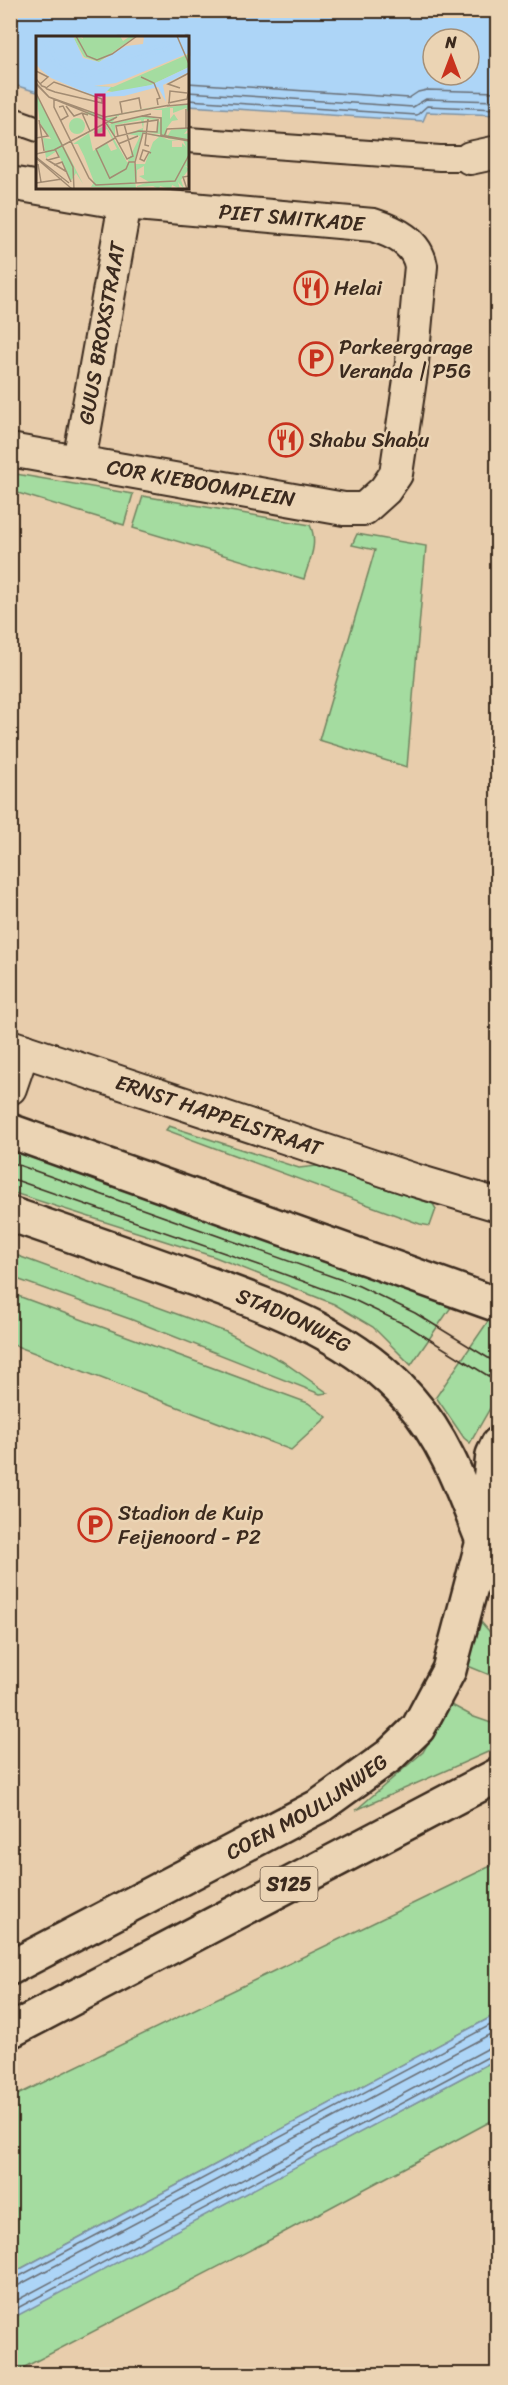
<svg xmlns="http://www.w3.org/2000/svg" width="508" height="2385" viewBox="0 0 508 2385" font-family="Sriracha,sans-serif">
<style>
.green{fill:#a4dca0;stroke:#70835f;stroke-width:1.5}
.water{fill:#add5f7;stroke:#7f91a0;stroke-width:1.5;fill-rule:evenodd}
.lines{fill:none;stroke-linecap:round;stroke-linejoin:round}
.shore{stroke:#696e75;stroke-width:1.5}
.pedestrian-casing{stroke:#3b2a1e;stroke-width:28}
.minor-casing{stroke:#3b2a1e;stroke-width:36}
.secondary-casing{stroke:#3b2a1e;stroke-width:38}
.primary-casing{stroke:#3b2a1e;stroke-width:38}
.pedestrian{stroke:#ebd4b4;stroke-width:24}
.minor{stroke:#ebd4b4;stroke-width:32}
.secondary{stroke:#ebd4b4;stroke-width:33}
.primary{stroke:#ebd4b4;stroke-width:33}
.tram{stroke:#3b2a1e;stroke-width:1.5}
.labels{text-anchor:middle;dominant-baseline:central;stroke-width:5;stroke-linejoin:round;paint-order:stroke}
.shield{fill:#ebd4b4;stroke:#705d4b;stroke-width:1.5}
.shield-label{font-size:20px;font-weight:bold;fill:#3b2a1e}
.street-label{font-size:21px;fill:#3b2a1e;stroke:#ebd4b4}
.poi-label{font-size:21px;fill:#3b2a1e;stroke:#ebd4b4;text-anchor:start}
.inset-river{fill:none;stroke:#add5f7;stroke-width:3}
.inset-road{fill:none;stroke:#a38c73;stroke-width:1.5}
.view{fill:#c2185b;fill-opacity:0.15;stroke:#c2185b;stroke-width:3}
.inset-edge{fill:none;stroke:#3b2a1e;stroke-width:3}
</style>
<rect width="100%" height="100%" fill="#e8cdac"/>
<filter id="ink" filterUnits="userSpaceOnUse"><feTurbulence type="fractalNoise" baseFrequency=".0167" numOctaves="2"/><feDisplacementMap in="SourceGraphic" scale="12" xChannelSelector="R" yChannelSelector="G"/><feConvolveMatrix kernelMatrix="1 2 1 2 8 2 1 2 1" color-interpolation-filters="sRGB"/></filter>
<g filter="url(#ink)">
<!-- green -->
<path class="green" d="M10 473 133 494 124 525 11 491Z
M143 496 310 525C319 544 309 561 304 579L133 528Z
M357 534 426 546 407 767 319 740 375 550 352 545Z
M169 1126 299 1168 317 1166 433 1204 436 1209 430 1226 420 1224 166 1130Z
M10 1146 321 1261 454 1303 411 1365 373 1327 334 1304 215 1257 11 1192Z
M10 1253 226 1332 282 1361 328 1393 320 1394 130 1319 11 1277Z
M10 1293 308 1403 327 1417 291 1450 11 1344Z
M493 1314H497V1396L470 1443 464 1438 436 1397Z
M481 1622 497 1640V1678L468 1666Z
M450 1704 474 1717 497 1725V1748L356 1810 423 1752Z
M497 1863V2014L11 2274V2098Z
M497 2059V2118L264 2243 17 2371 11 2359 10 2319Z"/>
<!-- water -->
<path class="water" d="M10 11H497V115L427 112 423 121 188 106V38H38L37 92 11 84ZM433 39H469V75H433Z
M497 2014V2059L11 2319V2274Z"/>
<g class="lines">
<!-- shore -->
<path class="shore" d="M188 83 409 98 418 92 427 90 498 92
M188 92 413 107 426 99 498 101
M188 100 417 115 427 106 498 109
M10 2279 16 2278 498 2021
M10 2286 19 2285 498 2030
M10 2304 489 2048 498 2047
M10 2312 492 2055 498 2054"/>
<defs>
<path id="pedestrian" d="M10 119 38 129
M188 140 440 158H470"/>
<g id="minor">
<path d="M470 158 498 152"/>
<path id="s1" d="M10 183 125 203 373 225C395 232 417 242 421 266L411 373 396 474 385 490 364 509H344L10 450"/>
<path id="s2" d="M79 461 125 203"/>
<path id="s3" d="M10 1046 414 1180 498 1205"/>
<path d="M10 1088 23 1050"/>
</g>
<g id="secondary">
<path d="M10 1131 498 1305"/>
<path id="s4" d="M10 1214C72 1235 134 1257 195 1279 274 1308 354 1335 410 1400 446 1441 463 1491 483 1541"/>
</g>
<g id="primary">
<path d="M498 1444 493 1455 483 1541 498 1578"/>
<path id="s5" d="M10 1968 321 1805 389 1756 418 1728 449 1670 483 1541"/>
<path d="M10 2031 498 1775"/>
</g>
</defs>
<!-- pedestrian casing -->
<use href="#pedestrian" class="pedestrian-casing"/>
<!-- minor casing -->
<use href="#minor" class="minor-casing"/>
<!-- secondary casing -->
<use href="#secondary" class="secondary-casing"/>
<!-- primary casing -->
<use href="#primary" class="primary-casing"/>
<!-- pedestrian -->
<use href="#pedestrian" class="pedestrian"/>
<!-- minor -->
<use href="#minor" class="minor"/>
<!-- secondary -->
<use href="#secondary" class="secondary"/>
<!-- primary -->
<use href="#primary" class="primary"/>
<!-- tram -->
<path class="tram" d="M10 1162 359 1286 415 1313 498 1364
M10 1178 259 1265 354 1300 408 1326 498 1382"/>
</g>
</g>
<!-- icons -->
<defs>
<symbol id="restaurant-ring" viewBox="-11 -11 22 22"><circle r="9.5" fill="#ebd4b4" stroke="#c8321e" stroke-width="1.5"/><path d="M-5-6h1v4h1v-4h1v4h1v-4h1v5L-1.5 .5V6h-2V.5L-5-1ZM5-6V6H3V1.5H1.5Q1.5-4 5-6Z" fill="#c8321e"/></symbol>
<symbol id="parking-ring" viewBox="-11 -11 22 22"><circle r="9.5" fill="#ebd4b4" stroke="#c8321e" stroke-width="1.5"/><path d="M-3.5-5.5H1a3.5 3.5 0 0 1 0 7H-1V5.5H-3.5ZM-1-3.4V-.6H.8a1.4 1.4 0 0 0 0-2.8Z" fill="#c8321e"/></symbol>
</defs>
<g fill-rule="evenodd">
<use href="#restaurant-ring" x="292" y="269" width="38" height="38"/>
<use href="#parking-ring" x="297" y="340" width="38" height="38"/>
<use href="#restaurant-ring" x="267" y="421" width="38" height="38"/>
<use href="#parking-ring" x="76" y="1506" width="38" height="38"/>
</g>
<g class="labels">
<!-- shield labels -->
<rect class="shield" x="260.5" y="1867" width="57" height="34" rx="4.5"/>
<g class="shield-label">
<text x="289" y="1884">S125</text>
</g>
<!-- street labels -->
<g class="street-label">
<text stroke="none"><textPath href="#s1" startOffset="284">PIET SMITKADE</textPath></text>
<text stroke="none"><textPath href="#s2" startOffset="130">GUUS BROXSTRAAT</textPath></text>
<text transform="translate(201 483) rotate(10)">COR KIEBOOMPLEIN</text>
<text stroke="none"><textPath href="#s3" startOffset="220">ERNST HAPPELSTRAAT</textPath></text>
<text stroke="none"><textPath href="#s4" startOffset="303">STADIONWEG</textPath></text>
<text stroke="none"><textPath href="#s5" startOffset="338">COEN MOULIJNWEG</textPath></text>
</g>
<!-- poi labels -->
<g class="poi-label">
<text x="334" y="288">Helai</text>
<text x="339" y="347">Parkeergarage<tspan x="339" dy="24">Veranda | P5G</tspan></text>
<text x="309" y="440">Shabu Shabu</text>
<text x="118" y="1513">Stadion de Kuip<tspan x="118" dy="24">Feijenoord - P2</tspan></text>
</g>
</g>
<!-- overview -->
<g transform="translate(36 36)">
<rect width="153" height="153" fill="#e8cdac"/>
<path d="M41 0 47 3 46 0H84L87 5 93 1 87 0H100L63 26 48 21 38 3ZM153 18V31L115 49 80 57 54 50 77 51ZM0 58 35 124 47 148 40 137 35 145 21 115 10 122 7 102 15 103 4 87ZM153 68V78L150 72 137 77V72H134V83L138 78 142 84 136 85 130 93 131 101 135 94 153 92 148 98 153 97V131L149 130 153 133 145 144 148 153 142 146 144 153 136 149 135 153 124 150 123 153 117 150 101 151V150L113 146 103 140 108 139V130L101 134V144L99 128H109L117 106 123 101 112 98 121 99 133 104 144 105H136V111H146V107L150 111 147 104 133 103 124 98 112 97 121 96 122 84 108 83 107 95 111 97H107L98 126 92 125 104 100 91 98 107 92 105 84 79 89V101L71 87 73 85 48 77 54 76 50 74 72 82 83 80H73L78 79 126 69 83 79V80L81 81 78 83 77 87H73L77 96 74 88 109 80 122 83 124 87 125 82 118 81H126V74H115ZM33 90a8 8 0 1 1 16 0a8 8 0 1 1-16 0ZM70 89 91 126 98 127 100 153 55 151 58 146 48 120 42 108H37L53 97 57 115 71 107 75 115 81 113 71 93 60 99 57 96Z" fill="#a4dca0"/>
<path d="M0 0H37L47 22 63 26 90 10 107 8 108 1 153 0V17L80 47 58 50 75 51 69 57 115 49 153 31V36L127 49 130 66 122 51 88 60 60 61 15 42 4 33 0 28Z" fill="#add5f7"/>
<path class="inset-river" d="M6 0 18 27 37 39 51 40 141 9M9 0 21 25 39 35 51 37 139 4"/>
<path class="inset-road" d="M40 0 51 20 61 24 76 18 101 0M141 0 153 28M0 35 12 41 4 48M105 41 118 47 124 62 121 63 122 69M0 43 6 50 9 51 11 53 19 56 66 67V63L18 46 10 52M0 47 13 61 69 81 134 69M0 48 13 61 76 87 106 80 125 82V99L153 104M144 52 132 48 153 37M0 57 37 131 38 153M18 63V71L53 142 60 149 139 145 153 119M132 67 151 63 153 53M133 67 134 55 151 57M30 70 38 80 46 77 52 79M131 70 153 68M23 71 27 70 32 80 25 84M150 73V93M46 77 54 95M86 77 84 66 103 62 105 73M112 83 109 109 113 110M3 84 8 115M89 84 115 78M70 87 79 101 103 95 121 96 122 84 80 90 82 100M79 101 91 123 97 120 88 88M128 101 131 93 153 92M0 102 12 100 3 87M82 108 102 100M113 116 108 125 104 123 107 114 113 116 115 117M0 118 18 114 81 81M0 121 33 147M0 122 36 153M10 123 31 136M12 124 23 121 19 113M2 128 5 146M18 129 26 126 35 146M74 142 90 133 93 126H99M74 143 60 113 79 102M0 147 26 143M100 147 99 126 107 97 153 105M151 153 147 141 153 140"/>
<path class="view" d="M60 59H68V99H60Z"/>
<rect width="153" height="153" class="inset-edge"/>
</g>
<!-- margin -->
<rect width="508" height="2385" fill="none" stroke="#ebd4b4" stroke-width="36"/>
<rect x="18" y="18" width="472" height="2349" fill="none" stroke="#3b2a1e" stroke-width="2" filter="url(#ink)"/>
<!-- north arrow -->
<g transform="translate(451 57)"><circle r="28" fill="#ebd4b4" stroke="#a59078" stroke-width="1.5"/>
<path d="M0-4.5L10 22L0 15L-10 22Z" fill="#c8321e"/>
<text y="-9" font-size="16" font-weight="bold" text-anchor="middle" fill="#3b2a1e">N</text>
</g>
</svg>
